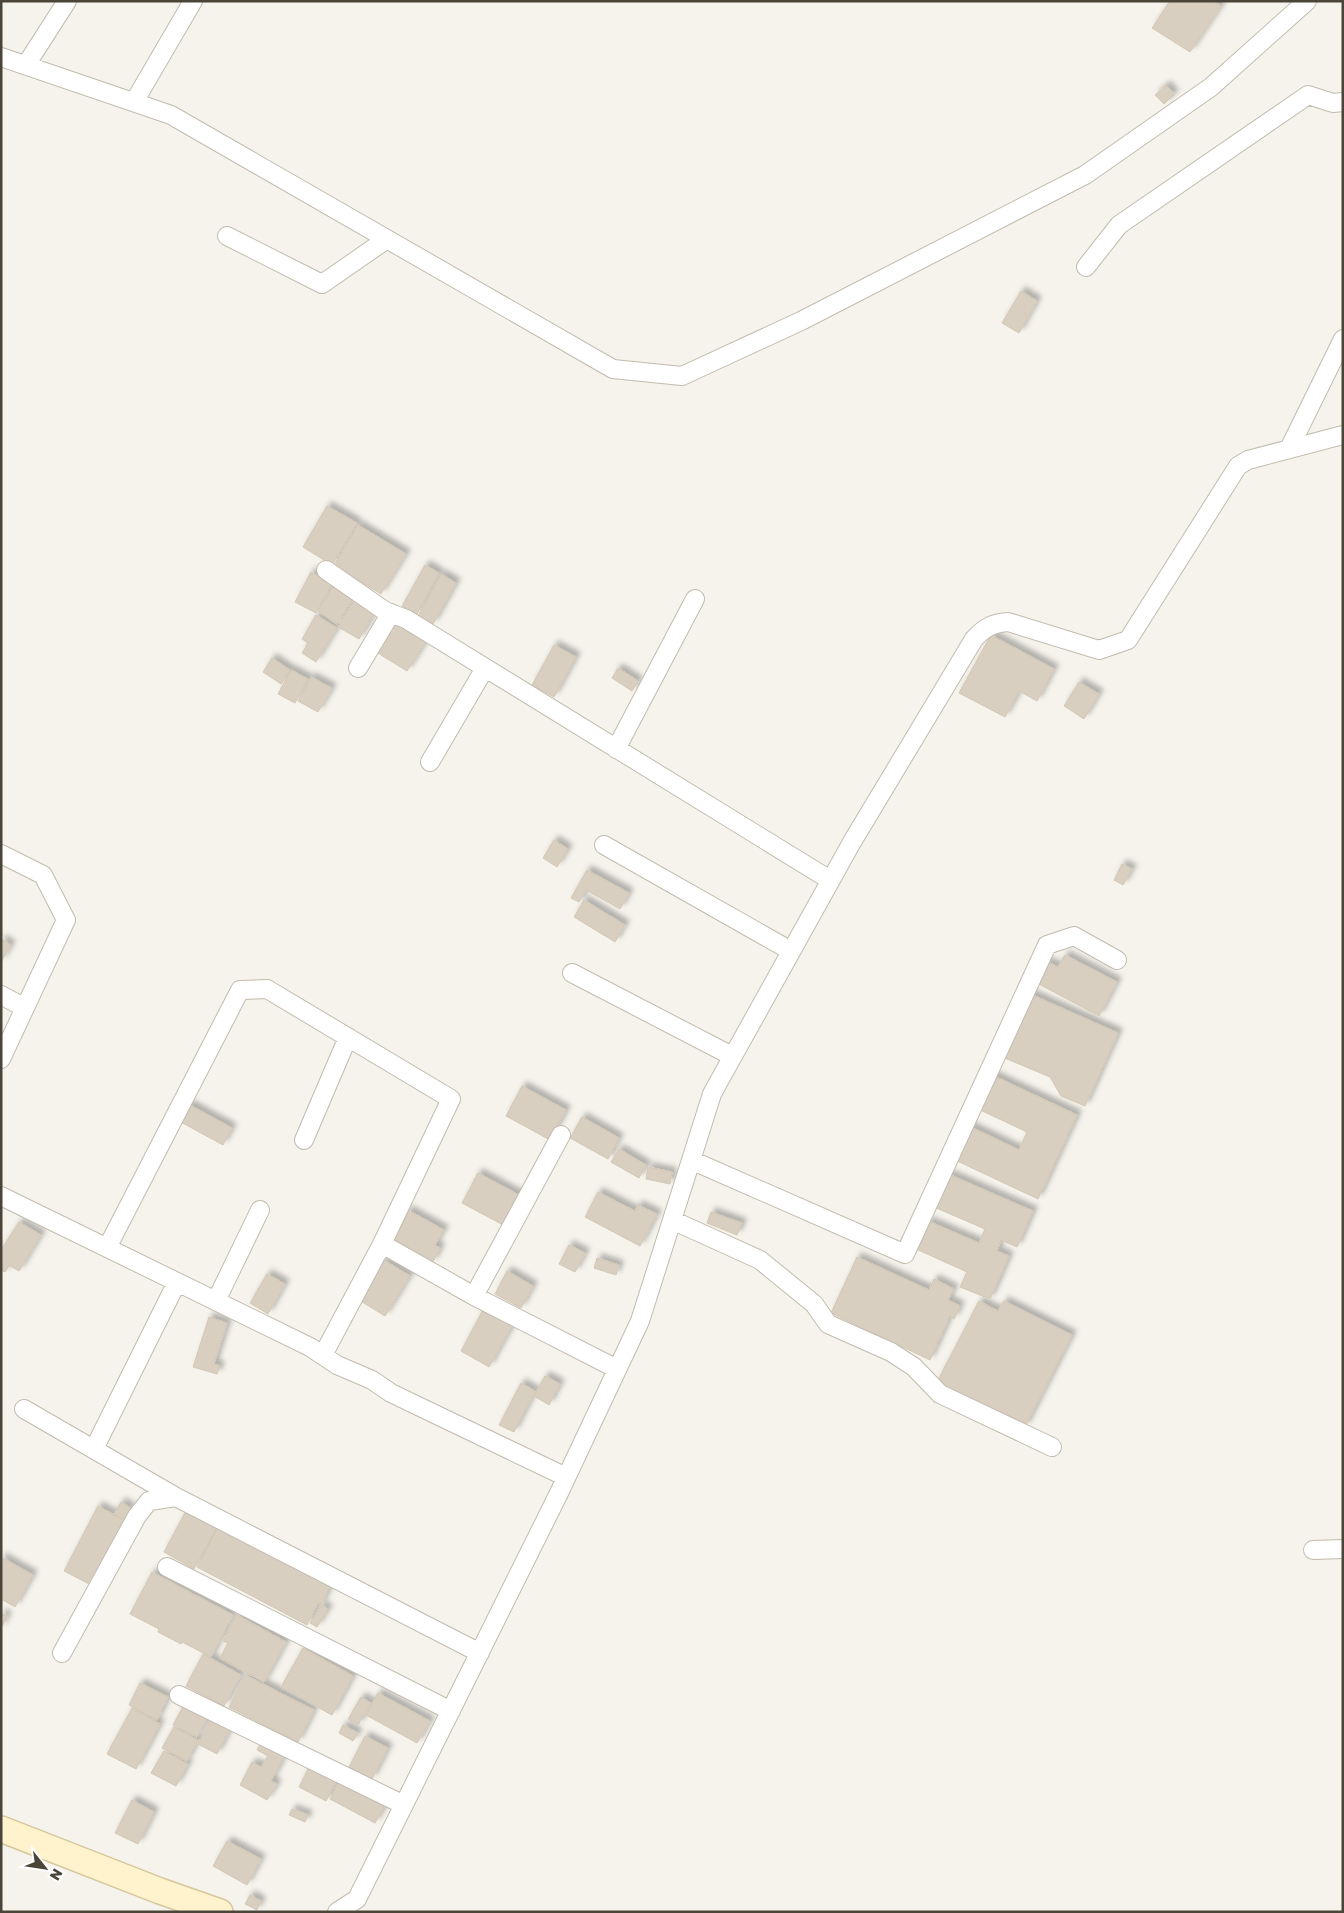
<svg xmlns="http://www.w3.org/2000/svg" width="1344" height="1913" viewBox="0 0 1344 1913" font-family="'Golos Text',sans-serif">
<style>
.building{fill:#d8cfc1;stroke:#d3c7b4;filter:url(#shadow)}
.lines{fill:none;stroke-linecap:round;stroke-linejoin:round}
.street-casing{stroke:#c2bbae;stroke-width:20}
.secondary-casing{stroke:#d6c79b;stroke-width:28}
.street{stroke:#fff;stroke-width:18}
.secondary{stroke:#fff3cd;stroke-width:25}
</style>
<defs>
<filter id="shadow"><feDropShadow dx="4.5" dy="-4.5" stdDeviation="2.5" flood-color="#0004"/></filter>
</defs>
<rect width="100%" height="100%" fill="#f6f3ec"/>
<!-- building -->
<path class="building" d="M1170 1H1214L1221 6 1190 52 1152 28Z
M1166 85 1174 94 1164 104 1155 95Z
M1021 291 1037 301 1019 333 1002 323Z
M327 506 357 523 332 565 303 547Z
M358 525 406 554 381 594 334 565Z
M425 565 439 573 417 614 402 606Z
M311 572 332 584 316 613 295 602Z
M441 574 456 583 433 624 418 616Z
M334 585 354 597 337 624 318 611Z
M356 597 376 610 359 639 338 627Z
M316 615 337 628 316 662 302 653 308 643 302 639Z
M392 620 426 641 407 671 373 650Z
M991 635 1054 669 1037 701 1019 691 1005 717 959 693Z
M554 645 576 657 554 697 532 685Z
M272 658 290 670 281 684 263 672Z
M618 668 638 681 632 691 612 678Z
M291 670 308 679 295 703 278 694Z
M311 677 332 688 318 712 298 701Z
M1079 682 1099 694 1084 719 1064 706Z
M554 840 568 849 557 867 543 858Z
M1122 864 1132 869 1123 885 1114 880Z
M587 870 629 893 620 909 586 890 579 902 571 898Z
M584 900 625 925 615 942 574 917Z
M1 939 11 945 1 962Z
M1065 955 1117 982 1099 1016 1035 982 1046 961 1058 967Z
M1028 993 1118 1033 1085 1106 1061 1096 1050 1077 1000 1056Z
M992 1075 1077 1115 1038 1199 953 1159 969 1126 1019 1150 1027 1132 976 1108Z
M522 1086 566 1110 550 1140 506 1116Z
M188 1104 232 1128 223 1145 179 1121Z
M582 1117 619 1138 608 1159 570 1138Z
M619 1149 646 1165 639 1178 611 1162Z
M648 1167 672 1172 670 1184 646 1179Z
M478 1173 521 1196 505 1226 462 1203Z
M948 1174 1033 1211 1017 1247 1001 1240 997 1251 1009 1256 990 1299 960 1287 967 1272 916 1249 928 1221 979 1243 985 1229 934 1207Z
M598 1192 635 1211 638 1205 657 1214 640 1246 585 1217Z
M408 1210 444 1230 435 1245 440 1248 433 1262 392 1239Z
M711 1212 742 1223 737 1235 707 1223Z
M19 1222 41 1235 19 1271 9 1265 5 1272 1 1270V1250Z
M569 1245 585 1253 575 1272 559 1264Z
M857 1257 929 1290 934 1279 954 1289 948 1300 960 1306 954 1319 950 1316 930 1360 831 1313Z
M597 1258 619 1265 616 1275 594 1268Z
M384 1260 410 1276 385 1316 359 1300Z
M507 1271 533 1286 521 1308 495 1294Z
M267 1274 285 1284 268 1314 250 1303Z
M979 1301 998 1311 1004 1301 1072 1335 1025 1427 937 1382Z
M484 1308 513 1324 489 1367 461 1351Z
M209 1317 227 1323 214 1364 220 1366 217 1374 193 1367Z
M545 1376 560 1384 549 1405 534 1396Z
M521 1383 535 1391 514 1432 499 1425Z
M121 1502 131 1508 124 1520 114 1514Z
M98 1506 127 1522 93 1586 64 1571Z
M187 1509 218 1526 194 1569 164 1552Z
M219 1525 331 1584 321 1605 318 1603 307 1625 197 1567Z
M1 1557 33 1575 15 1607 1 1599Z
M152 1572 233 1615 211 1657 182 1642 181 1644 158 1632 159 1629 130 1614Z
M322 1605 328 1609 317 1627 310 1623Z
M1 1613 7 1616 1 1629Z
M237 1615 286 1642 264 1682 220 1658 228 1643 223 1641Z
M303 1648 353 1676 332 1715 281 1687Z
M203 1654 241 1675 224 1706 186 1686Z
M245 1675 314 1710 298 1742 229 1707Z
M140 1683 168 1697 157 1720 129 1705Z
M378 1693 430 1721 417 1743 366 1715Z
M361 1697 371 1703 358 1725 348 1719Z
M185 1703 209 1716 197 1737 173 1725Z
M132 1708 160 1724 136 1769 107 1754Z
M211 1720 230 1729 217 1754 198 1744Z
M343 1725 358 1733 353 1741 339 1733Z
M174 1727 198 1740 187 1761 162 1748Z
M365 1736 388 1748 372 1779 349 1767Z
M260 1744 284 1757 271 1781 277 1784 267 1800 240 1785 252 1762 261 1767 268 1756 257 1750Z
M164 1751 188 1764 176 1786 151 1773Z
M309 1767 337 1780 326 1801 299 1787Z
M341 1779 386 1803 375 1823 330 1799Z
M132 1800 154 1812 138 1844 115 1833Z
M292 1809 308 1815 305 1822 289 1815Z
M227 1841 261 1859 247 1885 213 1866Z
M250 1895 261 1901 257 1910 245 1904Z"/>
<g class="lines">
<defs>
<path id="street" d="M1 57 171 115 613 369 682 376 801 321 1085 175 1211 87 1307 1
M26 65 67 1
M134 102 193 1
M227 236 322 284 387 239
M1086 267 1119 225 1308 95 1333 103 1343 102
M1289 449 1343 339
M326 570 385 611 406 619 830 880
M358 668 391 613
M616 749 695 599
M430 762 485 668
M604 845 791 951
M1 854 43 875 66 920 1 1059
M572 973 732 1056
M1 995 25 1008
M304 1140 348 1037
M691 1160 905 1254 1047 945 1074 936 1117 960
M1 1196 310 1347 337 1365 372 1380 391 1393 566 1477
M672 1220 760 1260 814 1304 828 1324 891 1352 914 1367 940 1394 1052 1447
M382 1244 474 1296 617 1369
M107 1248 240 990 267 989 451 1099 382 1244 323 1355
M474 1296 561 1135
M216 1301 260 1210
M24 1409 176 1497
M94 1449 177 1282
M1313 1550 1343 1549
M167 1567 451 1711
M62 1653 137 1516 149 1501 176 1497 480 1653
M179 1695 404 1805
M337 1912 357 1899 559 1493 640 1321 712 1094 718 1083 852 842 974 639C985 627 993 623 1008 622L1099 650 1128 640 1238 466 1248 460 1343 435"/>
<path id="secondary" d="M1 1829 160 1891 220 1912"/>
</defs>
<!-- street casing -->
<use href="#street" class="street-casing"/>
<!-- secondary casing -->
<use href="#secondary" class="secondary-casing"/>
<!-- street -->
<use href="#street" class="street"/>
<!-- secondary -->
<use href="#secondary" class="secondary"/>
</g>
<!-- border -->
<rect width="1344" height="1913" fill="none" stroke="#4b4439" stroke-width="5"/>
<!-- north arrow -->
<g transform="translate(45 1868) rotate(120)" stroke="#ffffff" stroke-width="4" paint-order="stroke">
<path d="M0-4L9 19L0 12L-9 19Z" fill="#4b4439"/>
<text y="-8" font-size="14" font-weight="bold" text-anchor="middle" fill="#4b4439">N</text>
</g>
</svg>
